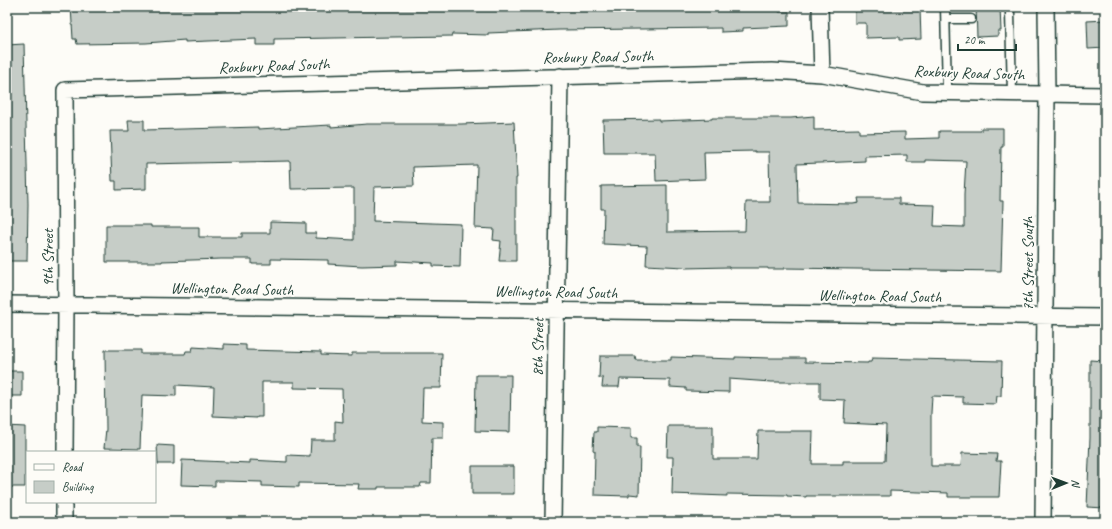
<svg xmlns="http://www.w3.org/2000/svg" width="1112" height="529" viewBox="0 0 1112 529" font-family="Caveat,sans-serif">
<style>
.building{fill:#c6cdc7;stroke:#1f3d34;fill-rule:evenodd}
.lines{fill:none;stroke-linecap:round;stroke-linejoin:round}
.lane-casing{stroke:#1f3d34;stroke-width:11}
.street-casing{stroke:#1f3d34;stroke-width:18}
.lane{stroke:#fdfcf7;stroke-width:8}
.street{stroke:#fdfcf7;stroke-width:15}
.labels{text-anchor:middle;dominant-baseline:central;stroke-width:4;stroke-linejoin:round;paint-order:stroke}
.street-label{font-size:16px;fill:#1f3d34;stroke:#fdfcf7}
</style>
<rect width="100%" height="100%" fill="#fdfcf7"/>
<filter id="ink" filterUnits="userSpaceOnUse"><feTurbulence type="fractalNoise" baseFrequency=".025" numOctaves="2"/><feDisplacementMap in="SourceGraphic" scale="8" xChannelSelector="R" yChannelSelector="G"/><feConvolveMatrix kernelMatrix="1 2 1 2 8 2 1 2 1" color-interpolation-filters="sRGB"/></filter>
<g filter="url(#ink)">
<!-- building -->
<path class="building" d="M71 7H88V9L131 8V10L175 7H779V12H789V26L743 28V31L721 32V28L559 30 488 33V35L452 34V36L274 39V45H256V39L185 42V40L146 43 77 44 76 39H73Z
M855 7H887V9H920L921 39 899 40V37L866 38V23H855Z
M976 7H1000L1001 31H998V36L977 37Z
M1105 20V48L1088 49 1087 21Z
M24 44 28 204 27 261H7V45Z
M814 116V130L859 129V133L905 132V139L939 138V131H981V128H1003V147H1001L1000 201H1003L1001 271 784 268V269H768V268H729V267L685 268 684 267 646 265 647 246 603 244 604 209H601V186L667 185V232L745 231 746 202H770L769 152H755V151L704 152 705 179 656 181 655 153H604L603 120 659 119V121L712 119V118H791ZM907 155V162H925V160L966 161 964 194V227L934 226 935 205 899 204V198H858L859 203 853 204 798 203 797 164 865 161V156Z
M128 120H144V130L223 128 258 127V129L331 125V127L367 124H461L514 122 517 178H516V261H499L501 241 493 240 494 229 475 228 477 165 413 167 414 186 374 187 373 221 461 224 460 267 433 266V263L397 261V265L362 266 328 264V260L271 259V264H252V259H221L162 261V262H106V225H151V227H199V237H242V233H270V222L306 223V233H316V238L354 240V188L291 189 290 161 146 164V189L116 190V181H112L110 131H129Z
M224 344 246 345V350L321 352V355L352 356V353H442L441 388H423L422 421 443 422V438H432L431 483H421L420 487H378V489H358L359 484 299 483V487L262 486V482L224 481H215V486L181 485 182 460 250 463V460L287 462V455L310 456 311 440H335V421L343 422 342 389 294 388V382H262V417H257V418L213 416 214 387 176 385V396L142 395 140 449 104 448 106 429 105 350H141V354H185L186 351H192L193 347 224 349Z
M600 356H635L636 360H671V357L735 359V357L770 358H805V362L868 363V362H871L872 358 1002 361 1001 396H997L996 404 963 403V397L932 396 931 413V466H961L962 453 997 454 996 461H1001L999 497H948V493L890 491V496H806V497L787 496V495L727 494V496L672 494 673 457H667L668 426H713V459H757L758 431H813L812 464H843V461H885L886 425 844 423 845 400 820 399V382H771L729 379V392L686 391V388L670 387V380L620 379 619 387H602L603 378H599Z
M1090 360 1105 361V508L1087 507 1090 438Z
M7 371H22V396H7Z
M476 375H511L510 432 475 431Z
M7 426 25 427V487H7Z
M597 427 631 428V438H637V447H640L639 495 629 494V496L594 495 595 451 593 450 594 432H597Z
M157 445 174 446V464H158Z
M472 466H514V494H472Z"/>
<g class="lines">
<defs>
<path id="lane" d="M945 7 947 93
M1010 13 1012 94
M946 19H971"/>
<path id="street" d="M820 7 822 74
M7 304 1105 317
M65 452 66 305 65 90 772 71 822 74 923 92 1105 95
M64 522V502
M553 522 560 76
M1043 522 1047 94 1046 7"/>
</defs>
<!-- lane casing -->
<use href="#lane" class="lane-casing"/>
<!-- street casing -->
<use href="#street" class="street-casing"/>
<!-- lane -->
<use href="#lane" class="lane"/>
<!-- street -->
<use href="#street" class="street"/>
</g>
</g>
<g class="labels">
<!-- street labels -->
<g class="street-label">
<text transform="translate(598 57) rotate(-1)">Roxbury Road South</text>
<text transform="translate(274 66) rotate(-2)">Roxbury Road South</text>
<text transform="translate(969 73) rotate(2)">Roxbury Road South</text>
<text transform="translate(48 258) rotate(-90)">9th Street</text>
<text transform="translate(1028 264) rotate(-90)">7th Street South</text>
<text transform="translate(232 289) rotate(1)">Wellington Road South</text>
<text transform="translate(556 292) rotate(1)">Wellington Road South</text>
<text transform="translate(880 296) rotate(1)">Wellington Road South</text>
<text transform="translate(538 347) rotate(-89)">8th Street</text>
</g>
</g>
<!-- margin -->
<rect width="1112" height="529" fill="none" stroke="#fdfcf7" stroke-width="24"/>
<rect x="12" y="12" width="1088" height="505" fill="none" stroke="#1f3d34" stroke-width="1.5" filter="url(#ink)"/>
<!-- legend -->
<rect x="26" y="451" width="130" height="52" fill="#fdfcf7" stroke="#a4b0a9"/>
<rect x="34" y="464" width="20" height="6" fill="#fdfcf7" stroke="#a4b0a9"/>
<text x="62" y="471" font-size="12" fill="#1f3d34">Road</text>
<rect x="34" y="481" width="20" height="12" fill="#c6cdc7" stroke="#a4b0a9"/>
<text x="62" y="491" font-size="12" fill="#1f3d34">Building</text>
<!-- north arrow -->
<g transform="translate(1066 483) rotate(89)" stroke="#fdfcf7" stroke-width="3" paint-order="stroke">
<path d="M0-3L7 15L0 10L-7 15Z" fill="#1f3d34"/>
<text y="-6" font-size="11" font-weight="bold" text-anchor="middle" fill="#1f3d34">N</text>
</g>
<!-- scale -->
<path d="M958 44v6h58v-6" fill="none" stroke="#1f3d34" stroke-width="2"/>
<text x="964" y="44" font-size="12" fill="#1f3d34" stroke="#fdfcf7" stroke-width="3" paint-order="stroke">20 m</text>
</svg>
